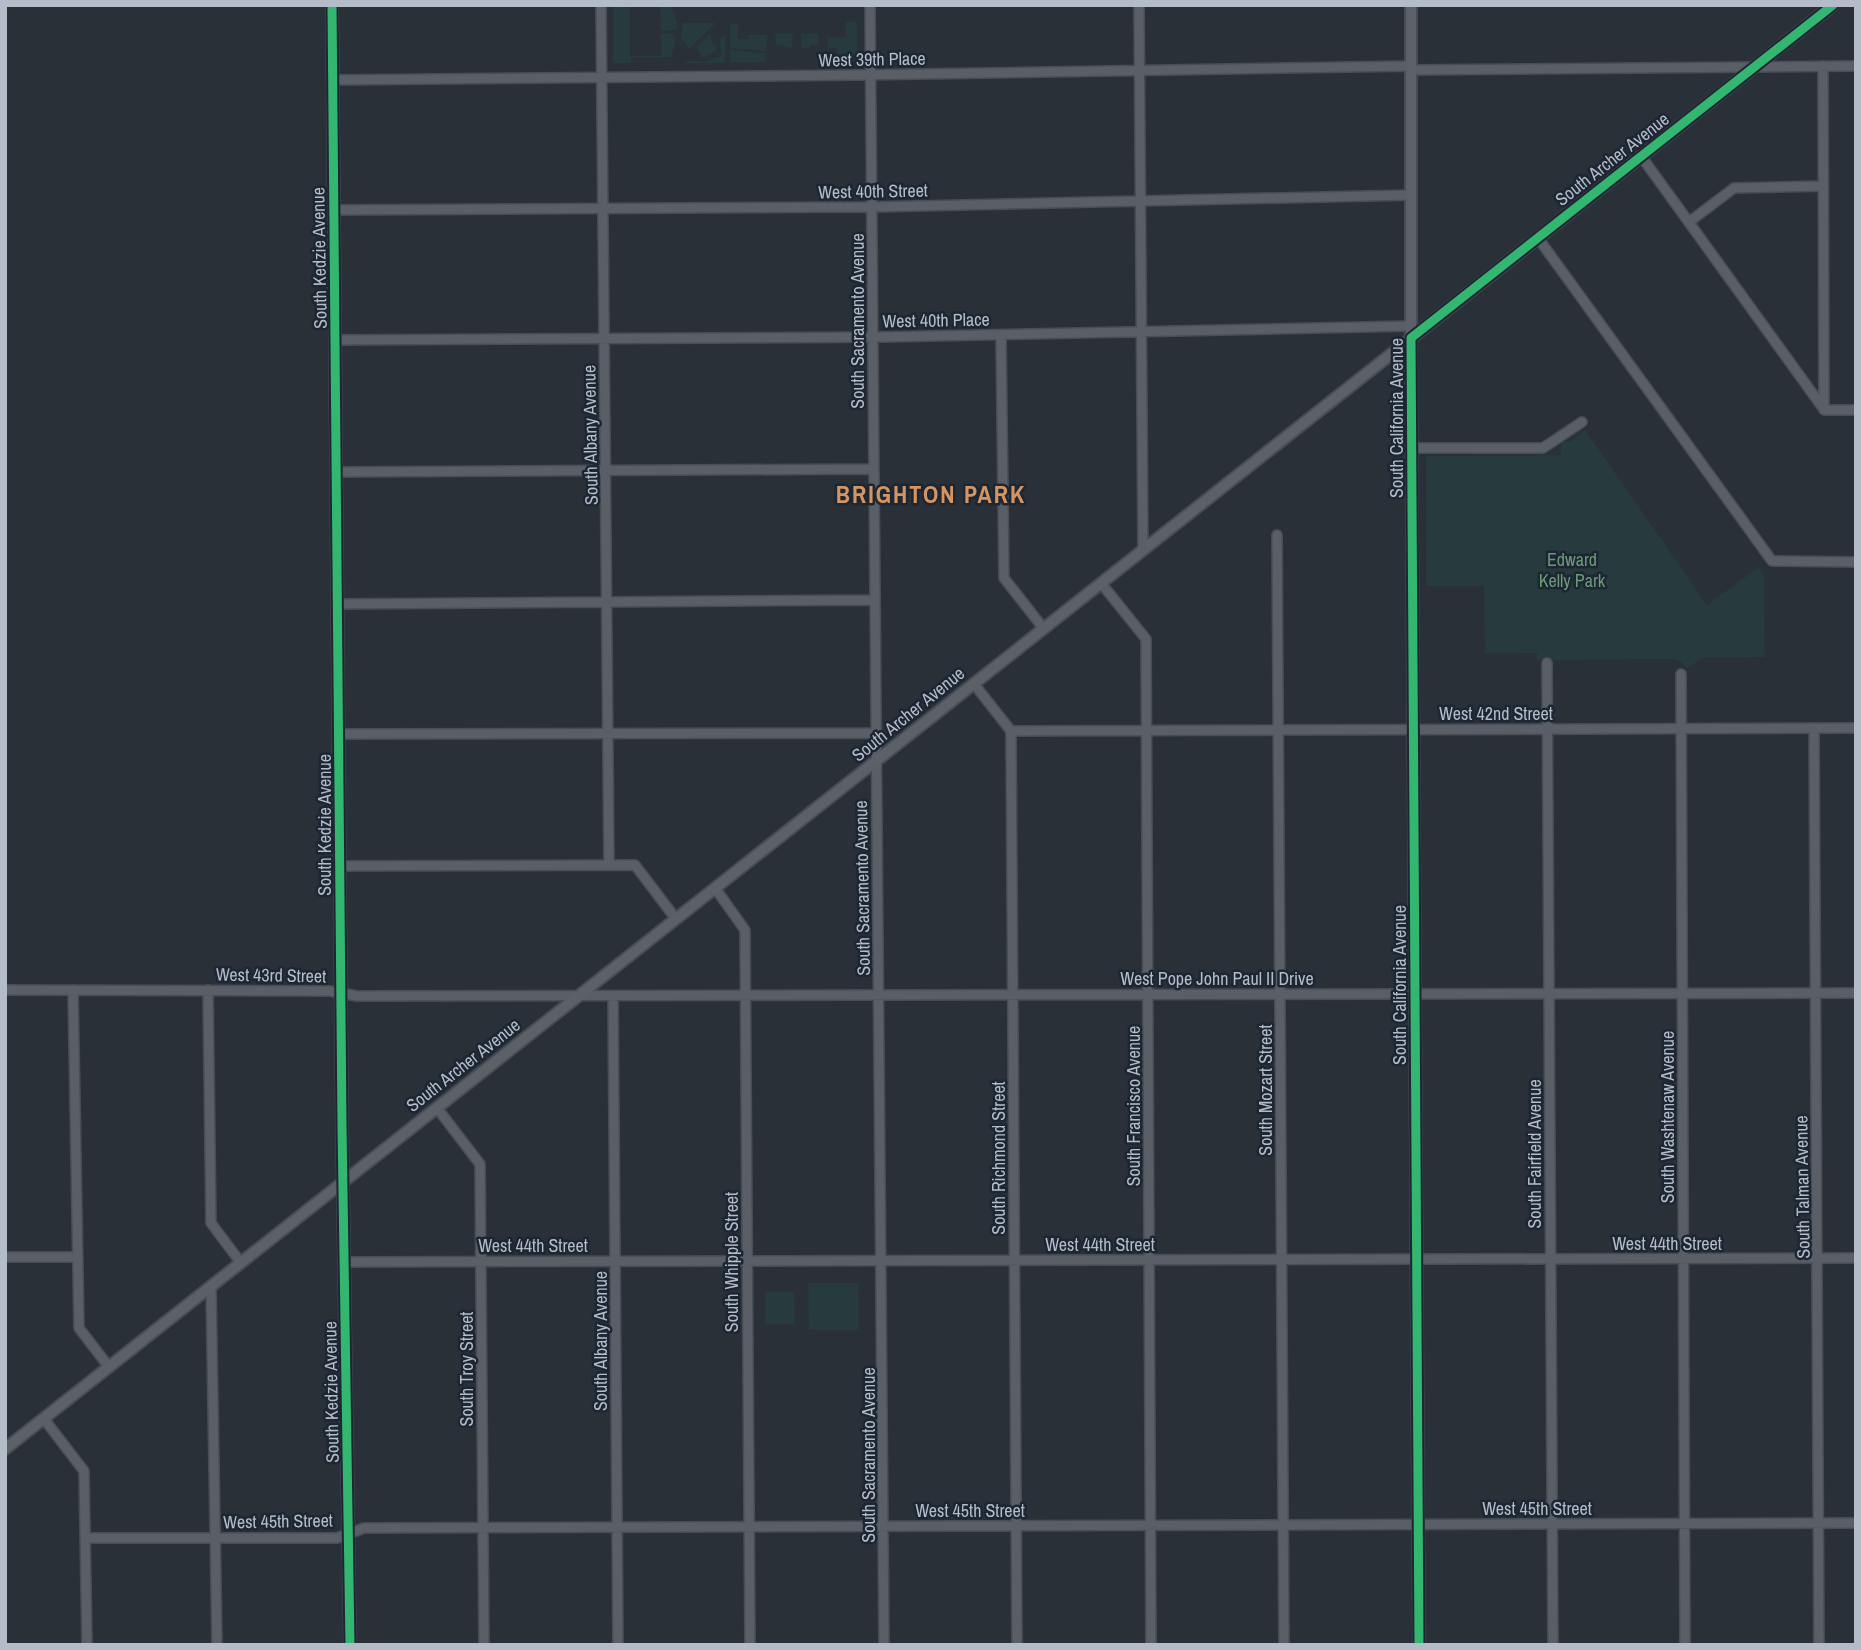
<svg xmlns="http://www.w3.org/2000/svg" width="1861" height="1650" viewBox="0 0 1861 1650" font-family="'Archivo Narrow',sans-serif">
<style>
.green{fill:#273a3e}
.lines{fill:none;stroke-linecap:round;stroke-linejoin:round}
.minor-casing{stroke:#484c53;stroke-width:12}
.major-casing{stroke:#484c55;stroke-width:14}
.minor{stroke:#5a5e66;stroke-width:9}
.major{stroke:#5c6168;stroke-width:10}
.cycleway-casing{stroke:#1d2633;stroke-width:13}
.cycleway{stroke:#33b770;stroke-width:9}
.labels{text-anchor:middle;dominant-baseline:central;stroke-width:5;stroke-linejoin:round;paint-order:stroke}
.street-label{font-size:18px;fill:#b4bcc9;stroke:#1d2633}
.park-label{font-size:18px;fill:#6b9a76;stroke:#1d2633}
.district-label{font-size:24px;font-weight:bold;letter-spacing:2px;fill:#d59563;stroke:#1d2633}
</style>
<rect width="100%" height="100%" fill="#2a3038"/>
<!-- green -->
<path class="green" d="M613 5H630V56H661V34H671L676 39 671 57 631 58V63H613Z
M660 5H671L677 22V29L661 31Z
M846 22H857V62H829V58H837V48H828L827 34 831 38 846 37Z
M683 23H716L689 49 681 38Z
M730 24H738V39H749V35H767L766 51 730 48Z
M710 33 713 45 716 43 717 50 703 58 696 48Z
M725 34V63H683L687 61 704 62 721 56 720 39Z
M793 34 792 48 776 45 775 34Z
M801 34H818V45H810V49L802 48Z
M730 50 766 53 765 62H730Z
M1585 430 1707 605 1759 567 1764 575 1765 657 1703 658 1687 668 1680 661 1673 659 1537 660V653L1485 654 1484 586H1426V456L1561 455V442H1571Z
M808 1283H858L859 1330H809Z
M765 1292H794L795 1324H765Z"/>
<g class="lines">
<defs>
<path id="minor" d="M601 5 609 865
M870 5 884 1645
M1139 5 1143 550
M1823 66 1824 410
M1411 70 1856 66
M333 80 858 75 1411 66
M1641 156 1823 408
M334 210 872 207 1411 195
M1689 222 1734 188 1823 186
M1538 238 1772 561 1856 562
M1001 335 1004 578 1044 629
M336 340 884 337 1411 326
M1824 410H1856
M1412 448H1543L1582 422
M337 472 874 469
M1277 535 1284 1645
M1101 583 1146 639 1151 1645
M338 604 875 600
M1547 663 1553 1645
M1681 674 1685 1645
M974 684 1011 731 1017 1645
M1814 728 1819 1645
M1011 731 1856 728
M339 734 876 733
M340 866 635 865 676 919
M715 888 745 930 750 1645
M5 990 330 991 357 996 1856 993
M73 990 79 1328 109 1367
M208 990 211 1223 241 1263
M613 996 618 1645
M437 1108 480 1164 484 1645
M5 1257H78
M345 1262 1856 1258
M211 1287 217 1645
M44 1419 84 1471 87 1645
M85 1538H337L364 1528 1856 1523"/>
<path id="major" d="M332 5 342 1126 350 1645
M1411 5V361L1419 1645
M5 1449 1833 5"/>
</defs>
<!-- minor casing -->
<use href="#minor" class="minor-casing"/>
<!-- major casing -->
<use href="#major" class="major-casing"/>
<!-- minor -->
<use href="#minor" class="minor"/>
<!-- major -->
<use href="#major" class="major"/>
<defs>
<path id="cycleway" d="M332 5 342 1126 350 1645
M1419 1645 1411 338 1833 5"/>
</defs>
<!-- cycleway casing -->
<use href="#cycleway" class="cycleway-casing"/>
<!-- cycleway -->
<use href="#cycleway" class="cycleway"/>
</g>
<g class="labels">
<!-- street labels -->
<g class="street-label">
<text transform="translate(872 59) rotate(-1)">West 39th Place</text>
<text transform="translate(1612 159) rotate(-38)">South Archer Avenue</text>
<text transform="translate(873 191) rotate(-1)">West 40th Street</text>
<text transform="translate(319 258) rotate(-91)">South Kedzie Avenue</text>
<text transform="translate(936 320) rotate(-1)">West 40th Place</text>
<text transform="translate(857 321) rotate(-90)">South Sacramento Avenue</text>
<text transform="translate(1396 418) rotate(-90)">South California Avenue</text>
<text transform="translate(590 435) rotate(-91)">South Albany Avenue</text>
<text x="1496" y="713">West 42nd Street</text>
<text transform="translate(908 714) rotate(-39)">South Archer Avenue</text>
<text transform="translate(324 825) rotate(-90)">South Kedzie Avenue</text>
<text transform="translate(862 888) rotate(-91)">South Sacramento Avenue</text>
<text transform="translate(271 975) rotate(1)">West 43rd Street</text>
<text x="1217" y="978">West Pope John Paul II Drive</text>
<text transform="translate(1399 985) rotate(-90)">South California Avenue</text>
<text transform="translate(463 1065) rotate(-38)">South Archer Avenue</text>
<text transform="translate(1265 1090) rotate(-90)">South Mozart Street</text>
<text transform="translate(1133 1106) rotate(-90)">South Francisco Avenue</text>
<text transform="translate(1667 1117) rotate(-90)">South Washtenaw Avenue</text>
<text transform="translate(1534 1154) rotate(-90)">South Fairfield Avenue</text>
<text transform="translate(998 1158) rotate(-90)">South Richmond Street</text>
<text transform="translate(1802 1187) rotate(-91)">South Talman Avenue</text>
<text x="1667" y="1243">West 44th Street</text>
<text x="1100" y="1244">West 44th Street</text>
<text x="533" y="1245">West 44th Street</text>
<text transform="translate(731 1262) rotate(-90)">South Whipple Street</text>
<text transform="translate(600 1341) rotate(-90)">South Albany Avenue</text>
<text transform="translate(466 1369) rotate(-90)">South Troy Street</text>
<text transform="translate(331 1392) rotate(-91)">South Kedzie Avenue</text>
<text transform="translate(868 1455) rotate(-90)">South Sacramento Avenue</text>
<text x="1537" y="1508">West 45th Street</text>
<text x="970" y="1510">West 45th Street</text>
<text transform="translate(278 1521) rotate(-1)">West 45th Street</text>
</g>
<!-- park labels -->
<g class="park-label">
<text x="1572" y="559">Edward<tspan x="1572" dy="21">Kelly Park</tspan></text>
</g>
<!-- district labels -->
<g class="district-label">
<text x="931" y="494">BRIGHTON PARK</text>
</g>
</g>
<!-- border -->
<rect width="1861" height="1650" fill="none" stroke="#b4bcc9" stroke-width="14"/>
</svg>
